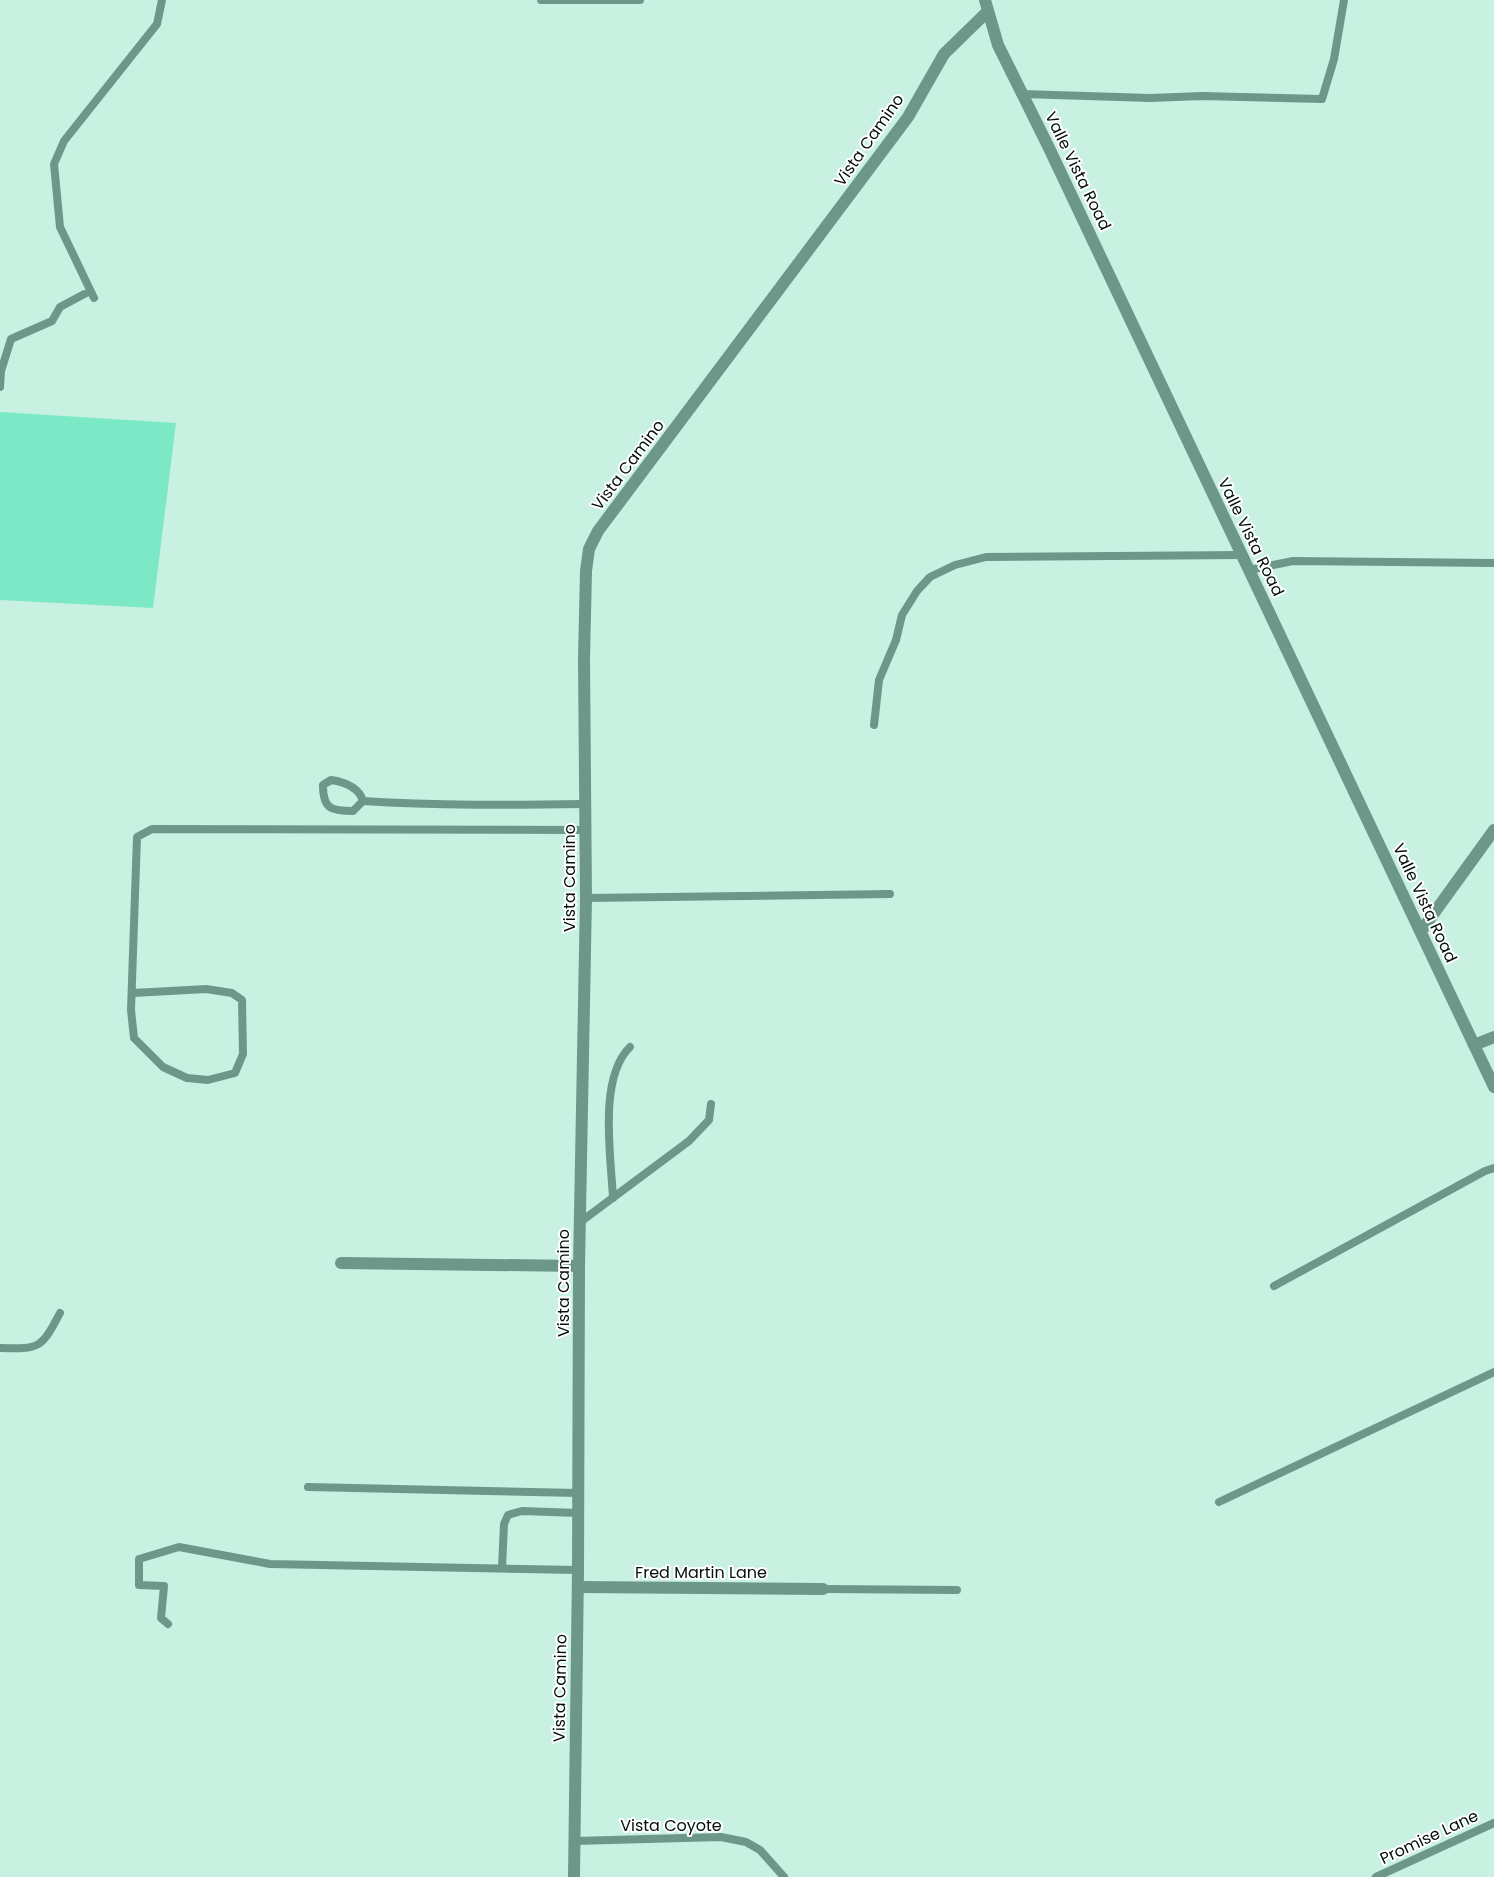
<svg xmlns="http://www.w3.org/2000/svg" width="1494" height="1877" viewBox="0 0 1494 1877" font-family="Poppins,sans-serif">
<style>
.green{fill:#7ce8c6}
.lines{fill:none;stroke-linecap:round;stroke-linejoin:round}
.service{stroke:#6d9889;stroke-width:8}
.minor{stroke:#6d9889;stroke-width:12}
.tertiary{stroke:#6d9889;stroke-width:12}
.labels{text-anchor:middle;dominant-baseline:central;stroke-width:4;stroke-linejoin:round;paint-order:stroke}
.street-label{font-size:16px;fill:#020f0a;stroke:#fff}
</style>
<rect width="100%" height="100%" fill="#c8f1e2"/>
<!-- green -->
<path class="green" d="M0 412 176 423 153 608 0 600Z"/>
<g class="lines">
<!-- service -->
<path class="service" d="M541 0H640
M1022 94 1150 98 1202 96 1322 99 1334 59 1344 0
M94 298 60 227 54 164 64 141 157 24 162 0
M0 387 1 371 11 339 52 321 60 307 90 291
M1249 570 1293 561 1494 563
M874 725 879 680 896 640 902 615 917 591 930 577 955 565 986 557 1242 555
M363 801 353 811C331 811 323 809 323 785L331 780C344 782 359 787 363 801 437 806 512 805 586 804
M586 898 890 894
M133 993 206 989 232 993 242 1000 243 1054 235 1073 208 1080 187 1078 163 1067 134 1038 131 1010 137 837 152 829 585 830
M613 1198C611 1157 598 1078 630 1047
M579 1223 689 1141 709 1120 711 1104
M1274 1286 1485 1171 1494 1168
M0 1348C40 1349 41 1349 60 1313
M308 1487 578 1493
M1219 1502 1494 1372
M502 1568 504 1524 508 1515 522 1511 578 1513
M823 1589 957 1590
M168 1624 161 1618 164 1586 139 1585V1559L179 1547 270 1564 578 1570
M574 1841 721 1837 746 1842 760 1850 784 1877
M1376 1877 1494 1823"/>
<!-- minor -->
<path class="minor" d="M1421 931 1494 830
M1474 1045 1494 1037
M341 1263 579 1266
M578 1587 823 1589"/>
<!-- tertiary -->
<path class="tertiary" d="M985 0 998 45 1049 148 1494 1087
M574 1877 578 1570 579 1266 586 898 584 659 586 571 589 549 598 531 908 117 944 54 987 12"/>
</g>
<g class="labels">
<!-- street labels -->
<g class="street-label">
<text transform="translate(869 140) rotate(-55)">Vista Camino</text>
<text transform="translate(1078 171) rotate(64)">Valle Vista Road</text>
<text transform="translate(628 465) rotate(-53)">Vista Camino</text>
<text transform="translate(1251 537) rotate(64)">Valle Vista Road</text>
<text transform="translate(569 878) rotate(-90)">Vista Camino</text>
<text transform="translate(1425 903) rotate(65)">Valle Vista Road</text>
<text transform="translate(563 1283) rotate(-90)">Vista Camino</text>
<text x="701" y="1572">Fred Martin Lane</text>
<text transform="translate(560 1688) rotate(-89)">Vista Camino</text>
<text x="671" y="1825">Vista Coyote</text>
<text transform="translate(1429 1837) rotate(-25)">Promise Lane</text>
</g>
</g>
</svg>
